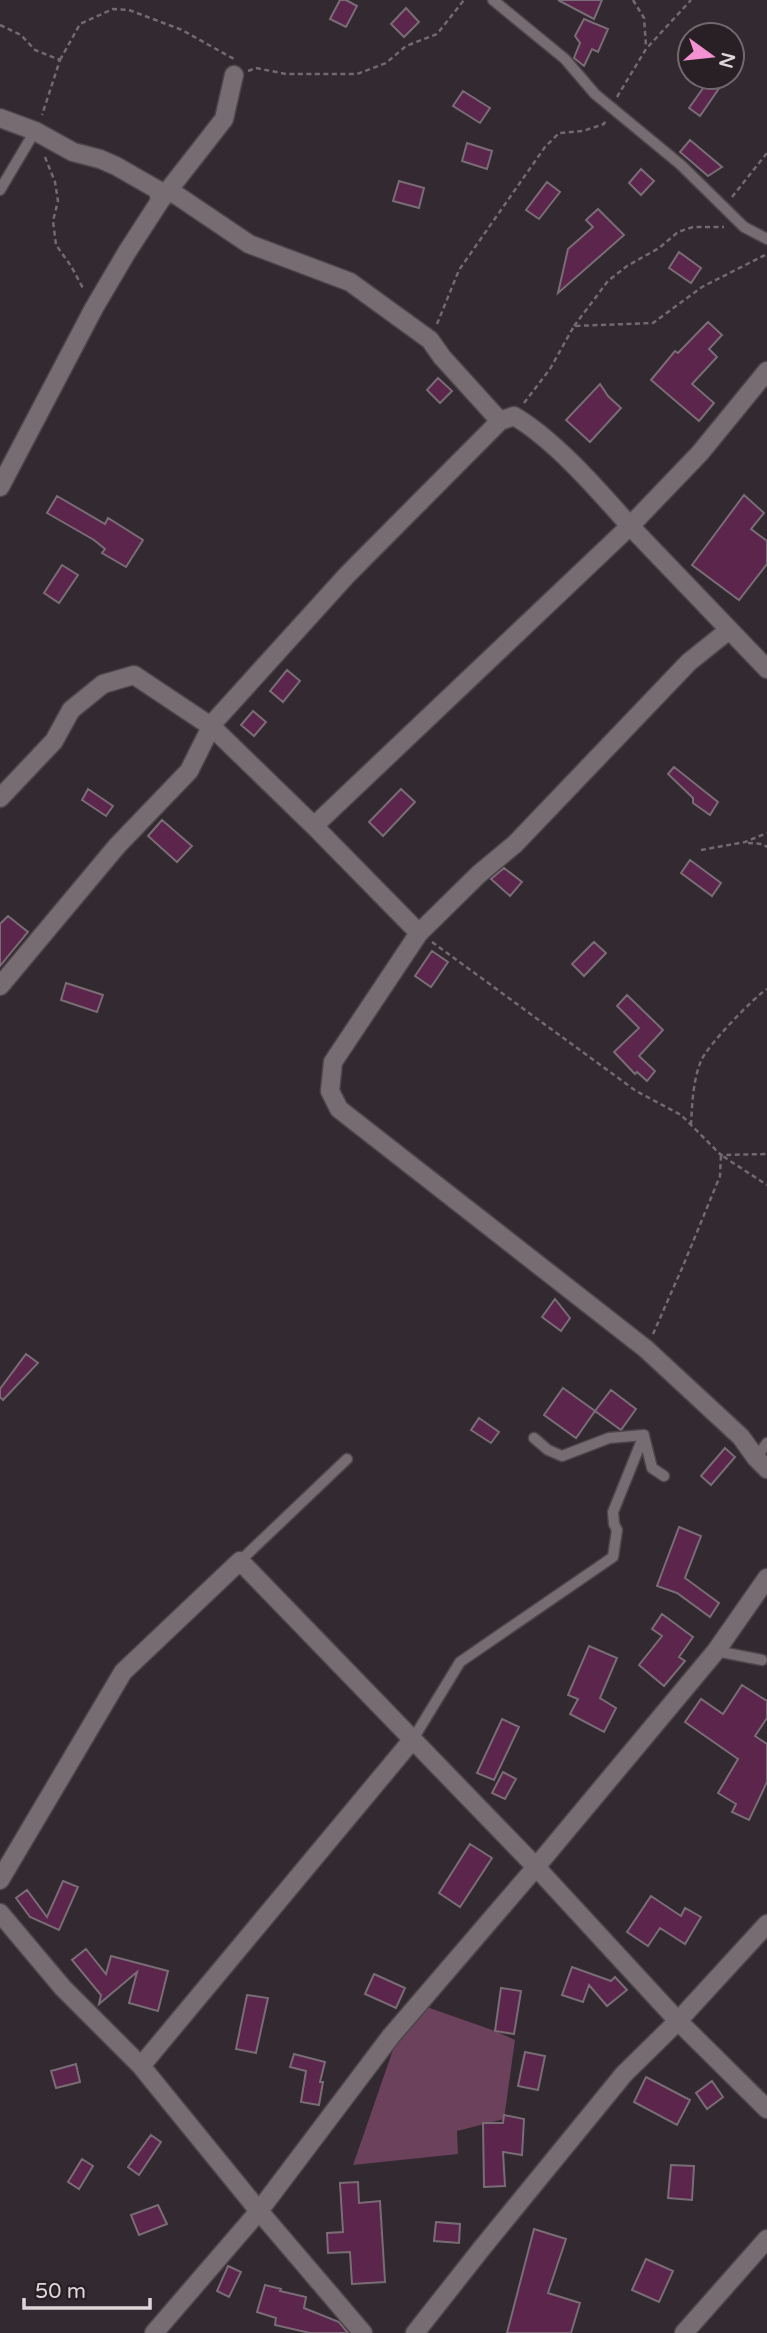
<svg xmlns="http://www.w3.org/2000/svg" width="767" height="2333" viewBox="0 0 767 2333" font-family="'Varela Round',sans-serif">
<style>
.park{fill:#6b415c}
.building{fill:#5c254b;stroke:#796d75;stroke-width:2}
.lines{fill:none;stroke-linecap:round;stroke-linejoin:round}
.service-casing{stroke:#4d454a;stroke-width:13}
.minor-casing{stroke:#4d454a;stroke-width:21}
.path{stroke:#726a6f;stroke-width:2.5;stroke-dasharray:5 3.5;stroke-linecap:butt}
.service{stroke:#786c73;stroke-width:10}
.minor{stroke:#786c73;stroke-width:18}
</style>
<rect width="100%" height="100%" fill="#332930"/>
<!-- park -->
<path class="park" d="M427 2007 495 2031 515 2040 504 2119 457 2131 458 2154 353 2165 395 2044Z"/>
<!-- building -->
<path class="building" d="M340 0H346L357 6 346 27 330 19Z
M558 0H602L594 19Z
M406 8 419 22 404 37 391 24Z
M584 19 608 29 598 52 592 49 584 66 574 58 580 43 575 36Z
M711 77 722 84 700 116 689 108Z
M463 91 490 108 480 123 453 106Z
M690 140 722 167 708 176 680 152Z
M467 143 492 151 487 169 462 161Z
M641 169 654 181 641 195 629 183Z
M399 181 424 188 419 208 393 201Z
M547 182 560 192 539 219 526 210Z
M598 209 624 235 558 293 568 249 593 227 586 220Z
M679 252 701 268 691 283 669 268Z
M708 322 722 335 709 349 717 357 692 384 714 403 699 421 651 380 675 351 678 353Z
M438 378 452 391 440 403 427 390Z
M600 384 608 396 621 408 590 442 566 420Z
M744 495 764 513 751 529 767 541V564L739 600 692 565Z
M57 496 105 524 108 518 143 540 126 567 102 553 105 549 94 540 47 513Z
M62 565 78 575 59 603 44 593Z
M287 670 300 681 283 702 270 691Z
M253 711 266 722 254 736 241 725Z
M674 767 718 802 710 815 693 803V798L668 774Z
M88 789 113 806 106 816 82 800Z
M401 789 415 802 383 836 369 822Z
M162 820 192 846 177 862 148 836Z
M690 860 721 883 712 896 681 873Z
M504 868 522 882 510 896 491 879Z
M8 916 28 932 0 966V924Z
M594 942 606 953 584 976 572 964Z
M432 951 448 962 431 987 415 976Z
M66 983 103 995 97 1012 61 1000Z
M627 995 663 1030 639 1056 655 1071 647 1081 637 1072 635 1074 614 1052 639 1028 617 1006Z
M555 1299 570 1318 561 1331 542 1317Z
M26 1354 38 1363 3 1400 0 1397V1389Z
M563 1388 595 1411 576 1438 544 1415Z
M611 1390 636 1409 621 1430 595 1411Z
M479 1418 499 1432 491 1443 471 1430Z
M725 1448 735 1457 711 1485 701 1476Z
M679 1527 701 1536 685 1578 719 1603 710 1617 677 1593 657 1586Z
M662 1614 693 1637 679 1657 685 1661 664 1686 639 1665 662 1636 652 1629Z
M589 1646 617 1658 600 1698 616 1708 604 1732 570 1714 578 1699 568 1695Z
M742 1685 767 1701V1718L755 1736 767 1744V1782L749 1820 732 1812 736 1804 718 1793 738 1759 685 1722 701 1699 723 1714Z
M502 1719 519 1727 494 1780 477 1773Z
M503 1772 516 1779 505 1799 492 1793Z
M470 1844 492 1858 460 1907 439 1893Z
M63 1881 78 1887 59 1930 30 1917 16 1898 27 1890 47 1917Z
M651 1896 681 1916 685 1908 701 1917 685 1944 660 1928 648 1946 627 1932Z
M86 1949 106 1974 111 1956 168 1971 158 2011 129 2003 137 1972 99 2004 101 1995 72 1960Z
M572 1967 611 1981 615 1977 627 1990 607 2006 589 1985 583 2002 562 1995Z
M374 1974 405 1988 396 2008 365 1994Z
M501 1988 521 1991 514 2034 495 2031Z
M247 1995 268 1998 256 2053 236 2049Z
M525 2052 545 2056 538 2090 518 2086Z
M294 2054 325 2062 320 2082H323L319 2105 301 2102 306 2071 290 2067Z
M76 2064 80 2082 56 2088 51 2071Z
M646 2077 690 2100 677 2125 634 2102Z
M712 2081 723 2097 707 2109 696 2093Z
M504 2115 524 2119 522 2155 503 2152 505 2186 484 2187 483 2123H503Z
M151 2135 161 2142 139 2175 128 2167Z
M82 2159 93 2166 79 2189 68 2182Z
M671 2165 694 2166 692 2200 668 2198Z
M358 2182 359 2203 380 2201 385 2282 352 2284 350 2252 328 2253 327 2233 343 2232 340 2183Z
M158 2205 167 2224 139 2235 131 2215Z
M436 2222 460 2224 459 2243 434 2241Z
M534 2229 566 2239 548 2293 580 2303 571 2333H507Z
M646 2259 673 2271 659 2302 632 2290Z
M228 2266 241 2272 229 2297 217 2291Z
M265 2285 281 2289 280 2291 306 2297 304 2308 339 2322 348 2333H310L275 2325 276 2318 257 2312Z"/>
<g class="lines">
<defs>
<path id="service" d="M493 0 565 59 595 94 681 165 744 227 767 239
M0 190 35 131
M644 1436 652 1468 664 1476
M756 1458 767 1443
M240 1561 347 1459
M716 1651 762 1660
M413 1739 460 1662 613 1557 617 1530 614 1524 613 1512 644 1435 609 1438 562 1456 548 1450 534 1438"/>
<path id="minor" d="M0 118 35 131 73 152 100 159 116 166 158 190 160 201
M169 190 249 244 350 282 430 340 442 357 500 421
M0 487 94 308 127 252 160 201 224 119 234 75
M0 798 54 741 71 710 103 684 134 675 212 727 314 826 419 933 333 1062 330 1091 339 1109 646 1349 741 1437 756 1458 767 1469
M314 826 630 526 767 669
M419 933 479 874 515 844 689 662 729 630
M0 986 117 846 189 771 213 723 347 575 500 421 514 416C555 440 598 490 630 526L700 453 767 371
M0 1880 123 1672 240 1561 536 1867 678 2021 767 2109
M0 1913 63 1988 141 2066 259 2211 363 2333
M141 2066 413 1739
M154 2333 259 2211 391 2036 536 1867 716 1651 767 1578
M415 2333 482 2248 624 2074 678 2021 767 1924
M684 2333 767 2239"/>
</defs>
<!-- service casing -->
<use href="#service" class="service-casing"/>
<!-- minor casing -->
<use href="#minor" class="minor-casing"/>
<!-- path -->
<path class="path" d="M633 0 644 18 646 46
M0 25 21 35 35 50 60 60 42 115
M60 60 80 24 113 9 129 10 182 30 234 59
M248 71 256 68 286 74H357L386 63 406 46 437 34 464 0
M617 97 646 49 691 0
M45 157 55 182 58 201 53 221 56 245 71 266 84 290
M732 197 767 153
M437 324 459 270 545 147 559 133 583 131 604 124 606 119
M574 326 608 281 627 266 659 248 678 232 693 227H724
M524 403 550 369 574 326 653 323 702 287 767 254
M748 843 763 844 767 847
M701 850 745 842 767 833
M432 942 636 1091 681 1115 721 1155 767 1154
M691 1125C692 1105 693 1080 701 1061 706 1047 754 997 767 989
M653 1334 683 1266 720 1176 721 1155 767 1185"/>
<!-- service -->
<use href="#service" class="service"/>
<!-- minor -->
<use href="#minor" class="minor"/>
</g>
<!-- north arrow -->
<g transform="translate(711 56) rotate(105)"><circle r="33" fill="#292026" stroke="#71696e" stroke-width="2"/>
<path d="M0-5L12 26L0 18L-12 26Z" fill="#f491d3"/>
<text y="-10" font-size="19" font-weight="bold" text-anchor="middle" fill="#ddd7da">N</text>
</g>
<!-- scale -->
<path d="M24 2298v10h126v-10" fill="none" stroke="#ddd7da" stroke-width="3.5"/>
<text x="35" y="2298" font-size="21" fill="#ddd7da" stroke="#292026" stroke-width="5" paint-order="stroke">50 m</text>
</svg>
